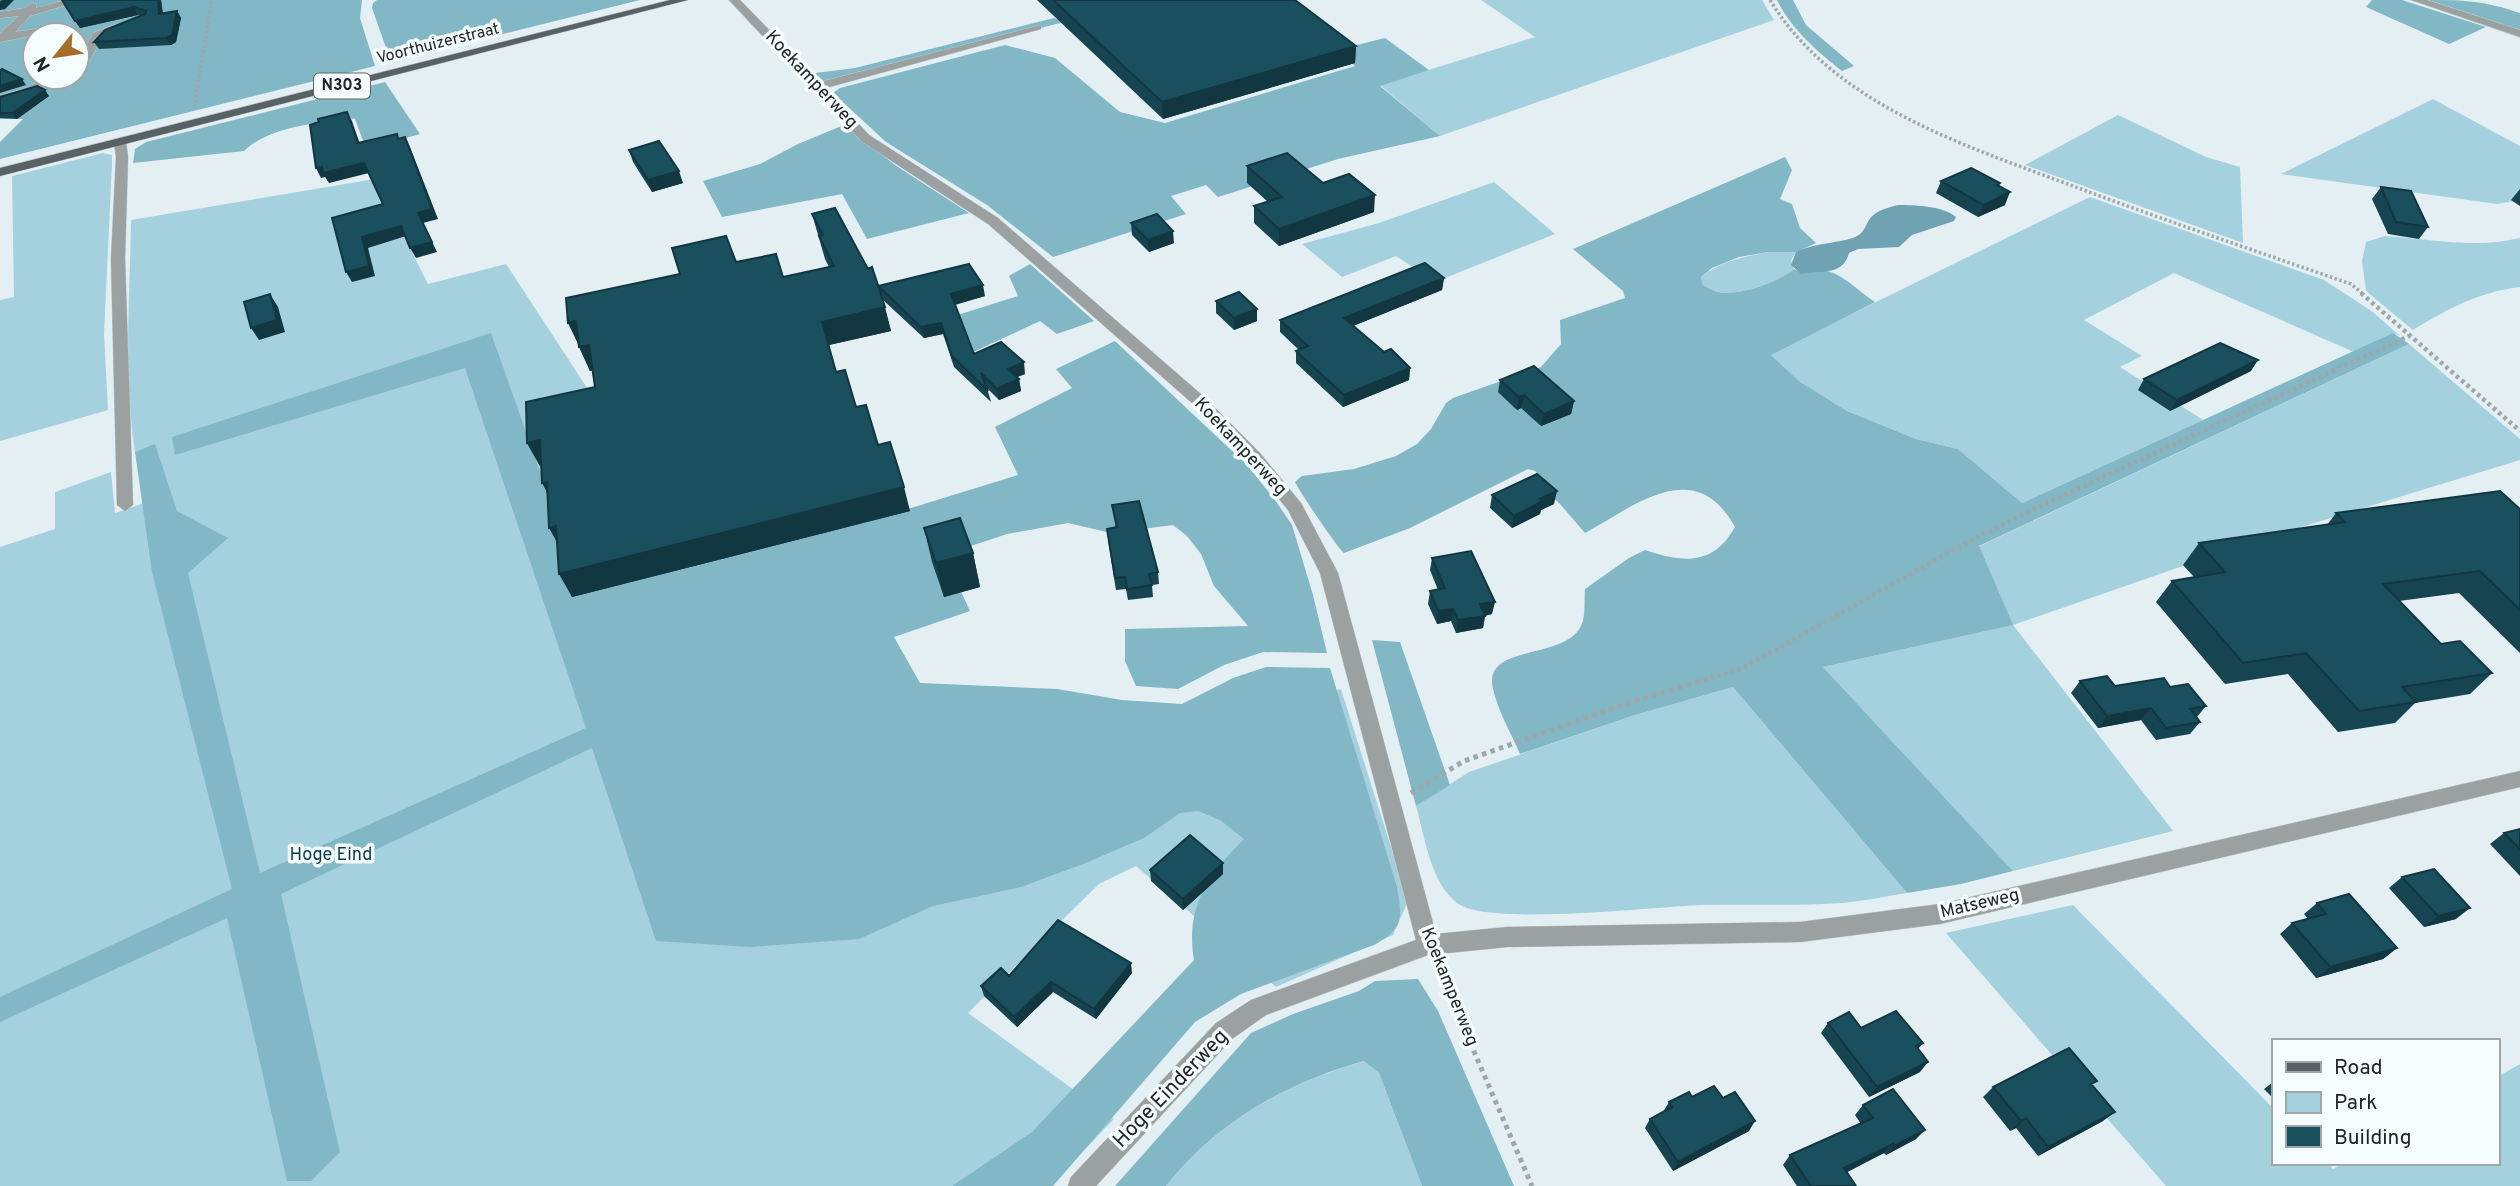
<svg xmlns="http://www.w3.org/2000/svg" width="2520" height="1186" viewBox="0 0 2520 1186" font-family="Overpass,sans-serif">
<style>
.green{fill:#a5d1de}
.forest{fill:#82b7c6;fill-rule:evenodd}
.water{fill:#6fa3b3}
.lines{fill:none;stroke-linecap:round;stroke-linejoin:round}
.minor-casing{stroke:#c0cace;stroke-width:1}
.major-casing{stroke:#c0cace;stroke-width:1}
.path-far2{stroke:#9ea7aa;stroke-width:3.5;stroke-dasharray:2.5 2.5;stroke-linecap:butt}
.path-far1{stroke:#9ea7aa;stroke-width:4.5;stroke-dasharray:3.5 3.5;stroke-linecap:butt}
.path{stroke:#9ea7aa;stroke-width:5;stroke-dasharray:4.5 4.5;stroke-linecap:butt}
.minor{fill:#9ba0a1;fill-rule:evenodd}
.major{fill:#586163;fill-rule:evenodd}
.wall{fill:#164450}
.shaded-wall{fill:#123741}
.building{fill:#1a4f5d;stroke:#123741;stroke-width:2}
.labels{text-anchor:middle;dominant-baseline:central;stroke-width:7;stroke-linejoin:round;paint-order:stroke}
.far-street-label{font-size:16px;fill:#202426;stroke:#f4fcfe}
.shield{fill:#f4fcfe;stroke:#606567;stroke-width:2}
.shield-label{font-size:16px;font-weight:bold;fill:#202426}
.street-label{font-size:18px;fill:#202426;stroke:#f4fcfe}
.park-label{font-size:18px;fill:#093b47;stroke:#f4fcfe}
.near-street-label{font-size:21px;fill:#202426;stroke:#f4fcfe}
</style>
<rect width="100%" height="100%" fill="#e3eff3"/>
<!-- green -->
<path class="green" d="M1481 0H1762L1774 20 1440 136 1380 85 1535 37Z
M2433 99 2520 146V200L2497 204 2281 174Z
M2118 115 2206 157 2240 167 2243 243 2025 165Z
M103 153 112 155V165L104 334 108 410 0 441V300L14 297 12 176Z
M375 179 428 284 506 264 701 562 967 790 1341 689 1408 901 1393 935 1276 987 1136 866 1099 884 968 1013 1114 1119 1050 1186H0V547L55 529V492L111 472 115 513 153 500 156 448 155 445 135 452C123 376 130 297 131 220Z
M1494 182 1555 234 1435 282 1396 256 1342 277 1302 244 1379 223Z
M2090 197 2324 280 2373 312 2400 336 2393 333 2354 352 2174 273 2084 320 2142 356 2120 367 2203 420 2022 503 1958 449 1916 439 1847 411 1799 381 1770 354Z
M2385 236C2430 239 2476 249 2520 238V287C2479 292 2447 309 2413 330L2366 291 2362 261 2366 242Z
M1768 252H1796L1791 260 1794 269C1779 282 1738 297 1718 292 1713 291 1707 287 1703 285L1701 277C1720 261 1744 257 1768 252Z
M2409 344 2520 439V460L2246 544 2013 625 2173 831 2013 871 1823 667 2012 625 1978 547Z
M1733 687 1907 893C1886 896 1865 901 1843 903 1797 906 1751 904 1705 905 1658 906 1488 927 1457 903 1430 882 1425 837 1416 806L1469 772 1632 716Z
M2073 905 2273 1108V1163H2327L2333 1169 2344 1163H2497V1077L2520 1064V1186H2166L1946 933Z
M1365 1061 1379 1073 1422 1186H1166C1217 1122 1286 1083 1365 1061Z"/>
<!-- forest -->
<path class="forest" d="M0 0H362L360 18 375 66 0 159V142L23 119H0ZM35 35H77V77H35Z
M377 0H640L391 62 372 8 373 3Z
M1777 0H1793L1806 25 1854 66 1842 71C1818 52 1791 29 1777 0Z
M2372 0H2402L2486 27 2449 44 2366 7Z
M2428 0C2465 0 2485 1 2520 13V30Z
M1054 18 1064 22 823 83 815 73 855 68Z
M1385 38 1429 70 1380 86 1440 136 1338 159 1218 197 1206 185 1171 196 1186 214 1053 257 987 205 886 142 833 93 840 88 1005 45 1055 58 1120 112 1165 123 1355 66 1337 50Z
M385 82 420 134 366 149 355 119 348 118C315 124 270 126 244 151L133 163 135 149 146 142Z
M844 125 895 165 969 213 867 239 842 194 722 217 703 181 760 164 798 144Z
M1785 157 1792 170 1780 199 1792 204 1800 228 1816 243 1796 252H1768L1739 257 1712 268 1701 277 1703 285C1707 287 1713 291 1718 292 1738 297 1779 282 1794 269 1806 276 1815 268 1827 271 1844 275 1861 293 1875 302L1771 355 1799 381 1847 411 1916 439 1958 449 2022 503 2393 333 2409 344 1979 546 2013 625 1823 667 2013 871 1961 884 1907 893 1733 687 1632 716 1520 754C1511 733 1498 711 1493 689 1482 643 1564 661 1581 626 1586 617 1584 599 1585 589L1629 558 1645 550C1683 563 1713 566 1735 527 1695 455 1636 505 1585 533L1561 505 1539 484 1543 479 1535 471 1528 469 1410 528 1344 553C1339 550 1299 491 1295 482L1302 476 1354 469 1396 456 1417 444 1431 429 1446 403 1453 398 1541 367 1561 344 1560 320 1625 298 1623 291 1573 249Z
M1030 264 1094 321 1057 334 1040 321 967 355 948 318 1018 296 1009 276Z
M491 333 583 593 911 508 1018 475 995 427 1072 388 1056 369 1115 341 1247 465 1275 500 1292 525 1313 595 1327 653 1263 652 1224 665 1178 689 1136 686 1125 661V629L1248 626 1214 586 1201 554 1187 536 1173 525 1111 533 1068 523 1007 534 944 555 970 611 894 637 920 683 1057 689 1122 700 1182 704 1233 678 1266 667 1330 668 1397 887C1402 918 1405 928 1374 945L1241 994 1195 1022 1053 1186H952L1032 1132 1194 960C1185 907 1208 875 1244 839L1220 820 1198 811 1180 813 1144 838 1083 864 1021 887 933 906 859 939 750 947 656 941 592 748 281 894 340 1152 311 1181H287L227 918 0 1022V997L232 889 152 572 135 452 155 444 177 511 228 538 188 573 260 873 586 728 465 368 175 455 172 437Z
M1372 640 1400 642 1450 785 1416 806Z
M1418 979 1438 1011 1514 1186H1422L1379 1073 1364 1061C1286 1083 1217 1122 1166 1186H1115L1251 1033 1293 1014 1359 991 1375 981Z"/>
<!-- water -->
<path class="water" d="M1898 205C1915 205 1943 206 1956 217L1954 221 1912 235 1899 247 1858 249 1849 253C1843 276 1822 270 1801 274L1791 265 1796 252C1814 242 1850 243 1860 234 1864 231 1866 225 1869 220 1876 210 1887 208 1898 205Z"/>
<g class="lines">
<defs>
<path id="minor" d="M66 0H83L30 16 15 32 42 28 46 29V33L0 42V33L19 16 0 18V12L25 8 32 3 36 4V8Z
M729 0H740L820 82 1041 25V29L826 88 869 135 998 218 1202 395 1260 453 1301 503 1338 573 1436 934 1507 927 1800 922 1940 904 2520 771V787L1940 924 1800 942 1507 947 1428 955 1266 1015 1232 1039 1096 1186H1068L1071 1177 1216 1023 1251 1000 1416 940 1320 573 1288 510 1248 461 1192 403 988 224 861 141Z
M2411 0H2427L2520 30V37Z
M117 24 126 26 102 37 89 62 77 68V60L93 33Z
M49 77H64L29 95 0 103V95L21 90Z
M120 138 126 142 128 157 125 259 133 505 125 511 117 505 111 259 116 157 114 142Z"/>
<path id="major" d="M670 0H688L0 176V168Z"/>
</defs>
<!-- minor casing -->
<use href="#minor" class="minor-casing"/>
<!-- major casing -->
<use href="#major" class="major-casing"/>
<!-- path-far2 -->
<path class="path-far2" d="M1770 0C1835 107 1970 147 2081 189 2170 222 2261 253 2351 284L2363 294
M194 107 212 0"/>
<!-- path-far1 -->
<path class="path-far1" d="M2361 293 2520 431
M1704 680 1743 668 1957 548 2034 509 2409 336"/>
<!-- path -->
<path class="path" d="M1411 793 1464 761 1625 704 1710 678
M1438 968 1532 1186"/>
<!-- minor -->
<use href="#minor" class="minor"/>
<!-- major -->
<use href="#major" class="major"/>
</g>
<!-- wall -->
<path class="wall" d="M64 0H161L163 13 177 11 181 18 176 42 171 45 99 49 94 42 141 15H138L80 28Z
M1037 0H1295L1356 46 1355 63 1163 119Z
M49 96 17 119 0 118V97Z
M629 150 683 183 652 192 633 162Z
M1247 166 1374 212 1279 246 1254 223V206L1268 202 1247 183Z
M1941 181 2000 183 1999 186 2005 205 1978 217 1936 193Z
M2381 187 2428 227 2419 239 2388 234 2372 199Z
M2520 189V206L2511 200Z
M812 214 868 269 878 286 985 296 955 305 974 354 1025 374 1017 377 1019 379 1021 391 999 400 987 388 991 402 954 367 943 334 924 338 882 299 891 331 829 345 836 372 856 407 878 445 910 511 572 597 557 543 541 466H540L527 443 595 387 593 370 590 371 579 346 736 262 776 254 783 277 829 267 825 259Z
M1131 223 1174 243 1149 252 1132 235Z
M1444 278 1442 290 1353 326 1384 352 1410 368 1409 380 1343 407 1296 363V351L1299 350 1280 332V320Z
M1216 301 1257 321 1234 330 1216 313Z
M2251 371 2170 411 2138 390 2144 379Z
M1500 380 1574 401 1571 414 1541 426 1521 408 1517 410 1498 392Z
M1492 495 1554 504 1541 510 1540 514 1512 528 1490 508Z
M1112 505 1158 572 1159 584 1152 585 1153 597 1128 600 1126 589 1116 590 1108 540 1116 528Z
M2520 509V653L2459 593 2399 601 2441 644 2492 673 2470 694 2415 703 2395 723 2338 732 2288 674 2225 684 2156 602 2172 581 2194 577 2183 565 2199 543 2327 525 2336 513Z
M924 528 973 553 980 587 944 597 932 562Z
M1432 558 1492 614 1485 616 1483 628 1456 633 1451 621 1437 624 1428 604 1430 591 1438 590 1430 570Z
M2080 681 2115 686 2170 687 2206 706 2197 717 2200 722 2190 734 2156 740 2141 720 2098 728 2071 693Z
M2520 829V876L2490 844 2504 833Z
M1150 870 1223 874 1183 910 1151 881Z
M2402 877 2456 919 2424 927 2389 888Z
M2317 903 2397 948 2383 959 2316 978 2280 934 2292 923 2308 919 2304 914Z
M1132 973 1096 1019 1053 992 1017 1027 984 996 981 986 1009 976Z
M1828 1023 1861 1028 1923 1043 1918 1049 1920 1072 1869 1097 1821 1033Z
M2273 1082V1098L2264 1089Z
M2092 1085 2103 1121 2038 1156 2016 1128 2010 1131 1983 1097 1993 1087Z
M1692 1097 1723 1098 1749 1131 1673 1171 1645 1128 1650 1119 1663 1112 1669 1102Z
M1863 1105 1916 1139 1886 1155 1884 1153 1846 1172 1856 1186H1797L1783 1165 1790 1155 1861 1124 1855 1115Z"/>
<!-- shaded-wall -->
<path class="shaded-wall" d="M2 0H14L5 9 0 10V1Z
M158 0H161L163 21 159 14Z
M134 7 138 15 80 28 75 21Z
M177 11 181 18 176 42 171 45 166 38Z
M1356 46 1355 63 1163 119 1162 102Z
M22 79 26 85 0 93V86Z
M45 90 49 96 17 119 12 113Z
M347 112 352 121 363 153 358 143Z
M405 137 410 147 438 219 423 223 437 252 416 258 410 248 418 213Z
M364 163 369 173 329 183 325 177 321 178 316 168 322 167Z
M679 171 683 183 652 192 648 180Z
M2010 192 2005 205 1978 217 1984 205Z
M1375 195 1374 212 1279 246V229Z
M401 226 406 236 368 248 375 276 352 282 346 272 362 237Z
M1173 231 1174 243 1149 252 1148 240Z
M1444 278 1442 290 1343 330 1344 318Z
M983 285 985 296 953 305 951 294Z
M270 294 278 307 285 332 259 340 251 328Z
M885 307 891 331 829 345 822 322Z
M1257 309V321L1234 330V318Z
M576 321 587 345 579 346 568 323Z
M941 323 943 334 924 338 921 327Z
M589 345 600 369 590 371 579 347Z
M2258 360 2251 371 2170 411 2177 400Z
M1024 362 1025 374 1010 380 1008 369Z
M1410 368 1409 380 1343 407 1344 395Z
M1019 379 1021 391 999 400 997 389Z
M1524 395 1521 408 1517 410 1519 397Z
M1574 401 1571 414 1541 426 1544 414Z
M540 440 552 463 540 466 527 443Z
M547 482 555 507 542 483Z
M904 487 910 511 572 597 559 574Z
M1557 491 1554 504 1541 510 1540 514 1512 528 1514 516 1540 499Z
M556 526 562 551 549 528Z
M973 553 980 587 944 597 936 563Z
M1495 602 1492 614 1478 617 1480 604Z
M1453 609 1451 621 1437 624 1438 611Z
M1485 616 1483 628 1456 633 1458 620Z
M2151 708 2141 720 2098 728 2107 716Z
M1223 863V874L1183 910V899Z
M2470 908 2456 919 2424 927 2438 916Z
M2397 948 2383 959 2316 978 2330 967Z
M1131 963 1132 973 1096 1019 1094 1009Z
M1051 982 1053 992 1017 1027 1014 1017Z
M1928 1062 1920 1072 1869 1097 1877 1087Z
M2115 1112 2103 1121 2038 1156 2048 1147Z
M2026 1118 2016 1128 2010 1131 2021 1121Z
M1755 1121 1749 1131 1673 1171 1678 1162Z
M1925 1130 1916 1139 1886 1155 1894 1146Z
M1893 1144 1884 1153 1836 1178 1844 1168Z"/>
<!-- building -->
<path class="building" d="M62 0H158L159 14 177 11 172 35 166 38 94 42 105 30 145 14 146 11 134 7 75 21Z
M1053 0H1295L1356 46 1162 102Z
M2 69 22 79 0 86V70Z
M37 86 45 90 12 113H0V97Z
M347 112 358 143 397 134 398 139 405 137 432 209 418 213 432 242 410 248 401 226 362 237 369 266 346 272 332 218 383 204 364 163 323 173 322 167 316 168 310 125 319 122 318 119Z
M659 141 679 171 648 180 629 150Z
M1287 153 1323 183 1349 174 1375 195 1279 229 1254 206 1282 197 1247 166Z
M1971 168 2000 183 1997 185 2010 192 1984 205 1941 181Z
M2381 187 2411 191 2428 227 2396 222Z
M835 208 868 269 872 267 885 307 822 322 836 372 845 370 856 407 866 405 878 445 890 442 904 487 559 574 556 526 549 528 547 482 542 483 540 440 527 443 526 402 595 387 589 345 579 347 576 321 568 323 566 298 680 274 672 248 726 236 736 262 776 254 783 277 834 266 819 236 823 235 812 214Z
M1157 214 1173 231 1148 240 1131 223Z
M1425 263 1444 278 1344 318 1384 352 1391 349 1410 368 1344 395 1296 351 1308 346 1280 320Z
M969 264 983 285 951 294 974 354 1001 342 1024 362 1008 369 1019 379 997 389 981 373 988 391 952 356 941 323 921 327 878 286Z
M1239 292 1257 309 1234 318 1216 301Z
M270 294 277 320 251 328 244 302Z
M2220 343 2258 360 2177 400 2144 379Z
M1534 366 1574 401 1544 414 1524 395 1519 397 1500 380Z
M1537 474 1557 491 1540 499 1543 501 1514 516 1492 495Z
M2500 491 2520 509V610L2480 571 2383 584 2441 644 2460 641 2492 673 2402 687 2416 702 2359 711 2306 653 2243 663 2172 581 2225 572 2199 543 2345 522 2336 513Z
M1139 501 1158 572 1149 574 1152 585 1127 589 1125 577 1115 578 1107 529 1117 527 1112 505Z
M960 518 973 553 936 563 924 528Z
M1471 551 1495 602 1480 604 1485 616 1458 620 1453 609 1438 611 1430 591 1445 588 1432 558Z
M2107 676 2115 686 2164 678 2170 687 2188 684 2206 706 2190 709 2200 722 2166 728 2151 708 2107 716 2080 681Z
M2520 829V849L2504 833Z
M1190 835 1223 863 1183 899 1150 870Z
M2434 869 2470 908 2438 916 2402 877Z
M2349 894 2397 948 2330 967 2292 923 2326 914 2317 903Z
M1058 920 1131 963 1094 1009 1051 982 1014 1017 981 986 1001 968 1009 976Z
M1896 1011 1923 1043 1916 1046 1928 1062 1877 1087 1828 1023 1849 1012 1861 1028Z
M2069 1048 2097 1081 2091 1084 2115 1112 2048 1147 2026 1118 2021 1121 1993 1087Z
M1714 1086 1723 1098 1735 1092 1755 1121 1678 1162 1650 1119 1672 1107 1669 1102 1689 1092 1692 1097Z
M1893 1089 1925 1130 1894 1146 1893 1144 1844 1168 1856 1186H1811L1790 1155 1873 1118 1863 1105Z"/>
<g class="labels">
<!-- far-street labels -->
<g class="far-street-label">
<text transform="translate(438 44) rotate(-14)">Voorthuizerstraat</text>
</g>
<!-- shield labels -->
<rect class="shield" x="314" y="73.5" width="56" height="25" rx="5"/>
<g class="shield-label">
<text x="342" y="86">N303</text>
</g>
<!-- street labels -->
<g class="street-label">
<text transform="translate(811 80) rotate(47)">Koekamperweg</text>
<text transform="translate(1240 447) rotate(47)">Koekamperweg</text>
<text transform="translate(1980 904) rotate(-13)">Matseweg</text>
<text transform="translate(1449 987) rotate(68)">Koekamperweg</text>
</g>
<!-- park labels -->
<g class="park-label">
<text x="331" y="855">Hoge Eind</text>
</g>
<!-- near-street labels -->
<g class="near-street-label">
<text transform="translate(1171 1089) rotate(-46)">Hoge Einderweg</text>
</g>
</g>
<!-- legend -->
<rect x="2272" y="1039" width="228" height="126" fill="#f4fcfe" stroke="#9fa6a8" stroke-width="2"/>
<rect x="2286" y="1062" width="35" height="10" fill="#586163" stroke="#9fa6a8" stroke-width="2"/>
<text x="2334" y="1074" font-size="21" fill="#202426">Road</text>
<rect x="2286" y="1092" width="35" height="21" fill="#a5d1de" stroke="#9fa6a8" stroke-width="2"/>
<text x="2334" y="1109" font-size="21" fill="#202426">Park</text>
<rect x="2286" y="1126" width="35" height="21" fill="#1a4f5d" stroke="#9fa6a8" stroke-width="2"/>
<text x="2334" y="1144" font-size="21" fill="#202426">Building</text>
<!-- north arrow -->
<g transform="translate(56 56) rotate(240)"><circle r="33" fill="#f4fcfe" stroke="#9fa6a8" stroke-width="2"/>
<path d="M0-5L12 26L0 18L-12 26Z" fill="#a56e2a"/>
<text y="-10" font-size="19" font-weight="bold" text-anchor="middle" fill="#202426">N</text>
</g>
</svg>
